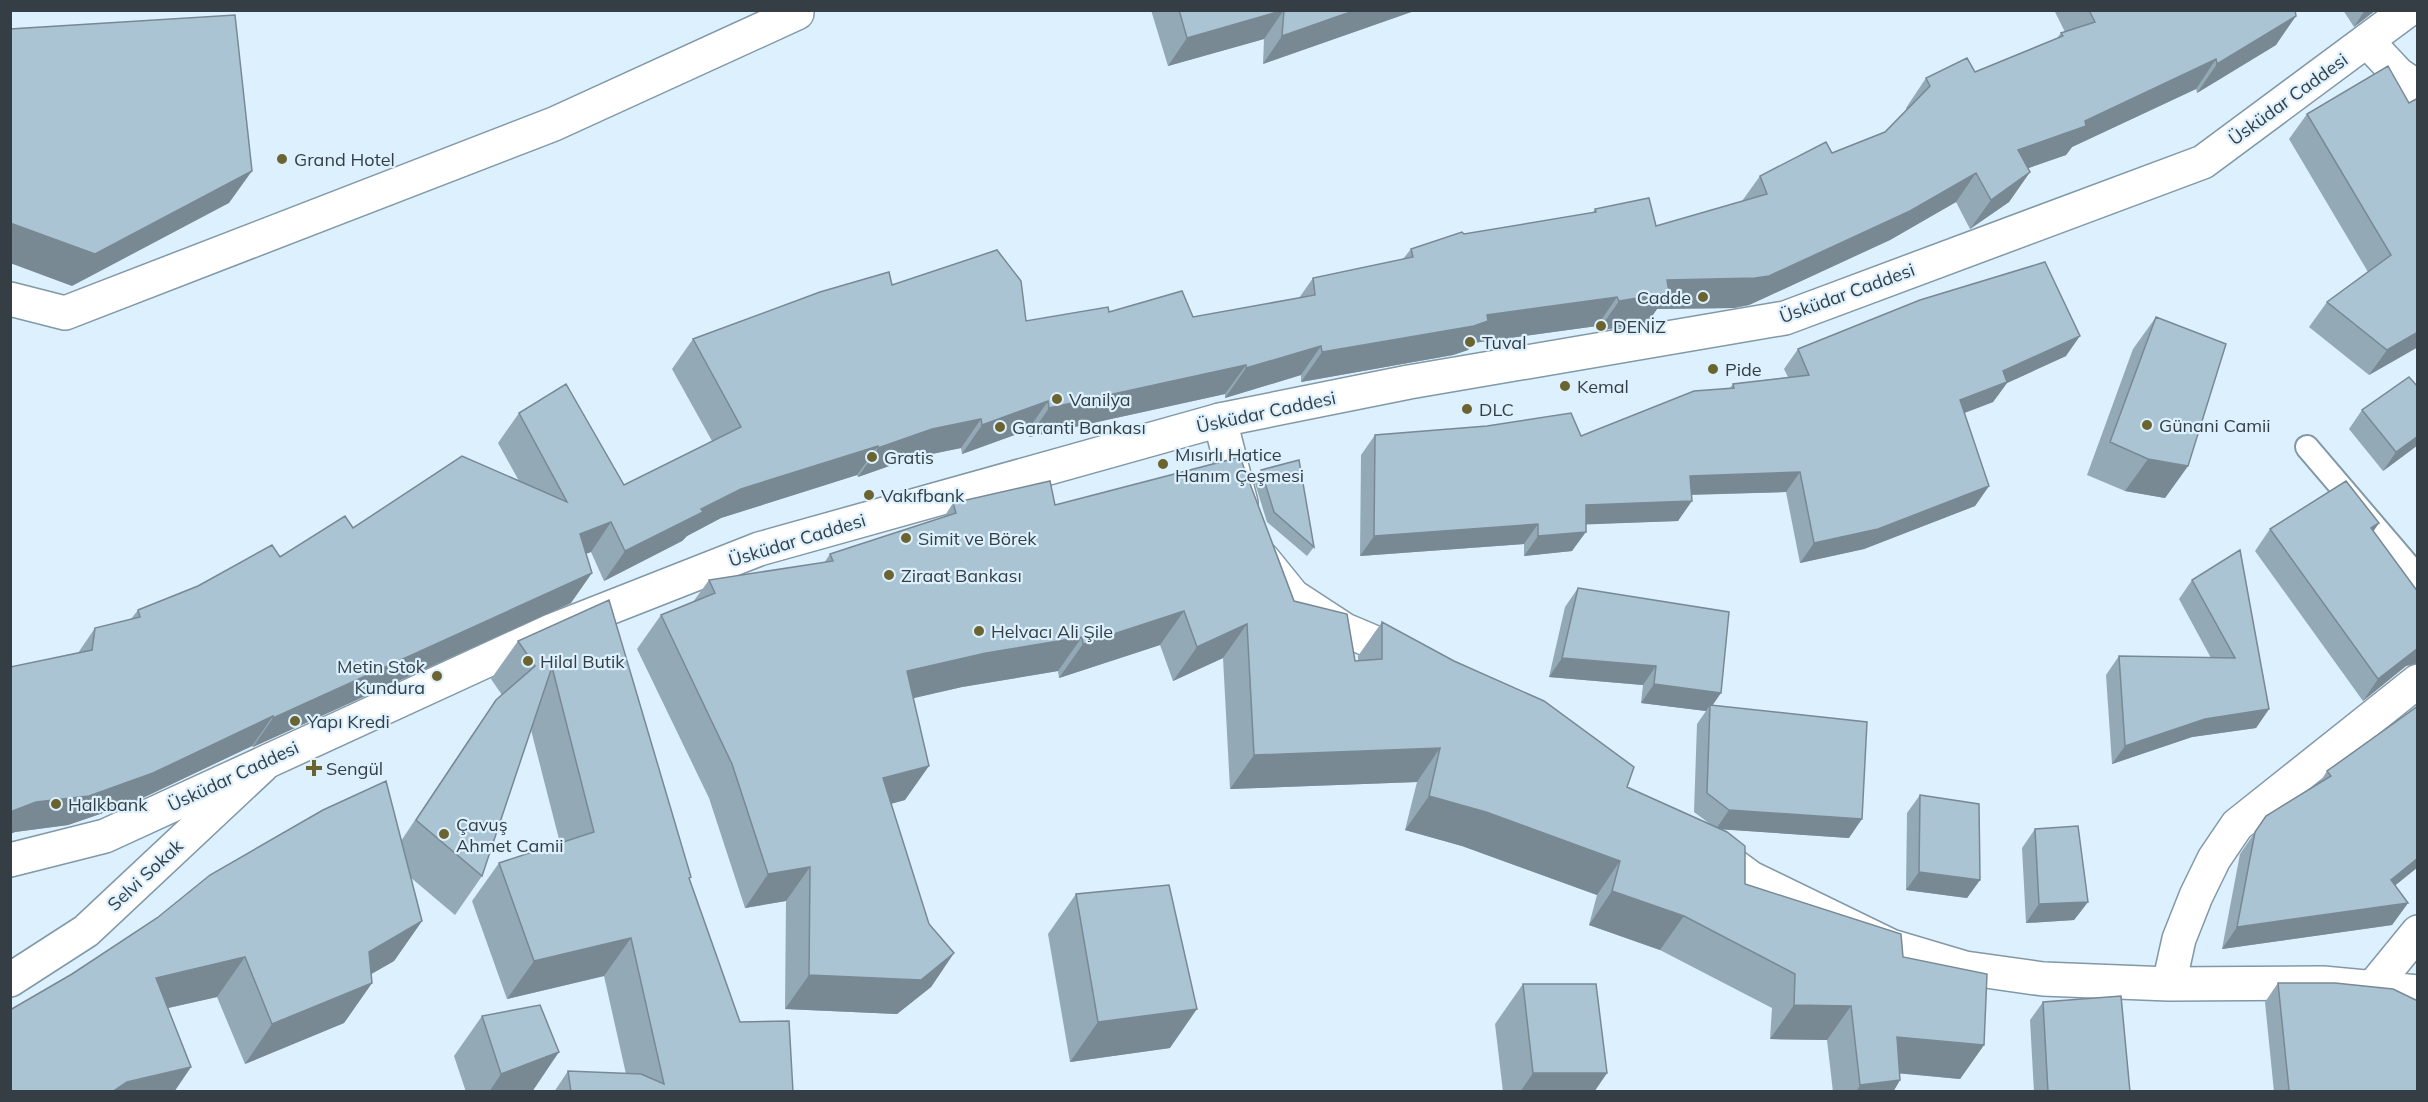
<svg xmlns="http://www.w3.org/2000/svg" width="2428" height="1102" viewBox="0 0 2428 1102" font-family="Mulish,sans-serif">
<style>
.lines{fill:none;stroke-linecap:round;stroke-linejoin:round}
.service-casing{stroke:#8198a7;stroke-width:26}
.minor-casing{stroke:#8198a7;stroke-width:36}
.secondary-casing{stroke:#8198a7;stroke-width:36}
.service{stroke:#fff;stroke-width:22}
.minor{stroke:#fff;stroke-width:33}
.secondary{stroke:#fff;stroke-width:33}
.wall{fill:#93a9b6}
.shaded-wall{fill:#788994}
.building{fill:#abc4d4;stroke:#788994;stroke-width:1.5}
.poi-dot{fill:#6b6431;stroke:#dcf0fd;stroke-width:2}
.labels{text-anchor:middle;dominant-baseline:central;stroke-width:4.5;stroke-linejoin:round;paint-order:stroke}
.street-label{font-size:18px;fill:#343e44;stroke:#dcf0fd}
.poi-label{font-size:18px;fill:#343e44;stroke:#dcf0fd;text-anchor:start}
</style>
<rect width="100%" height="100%" fill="#dcf0fd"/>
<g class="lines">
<defs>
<path id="service" d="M2307 447 2418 577"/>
<path id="minor" d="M2367 41 2398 74 2418 88
M10 299 65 313 554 124 797 13V10
M1220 420 1241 503
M1263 559 1293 596 1345 630 1409 657
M1710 848 1751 878 1891 946 1965 968 2043 979 2169 984 2323 983 2418 992
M10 980 86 931 262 766
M2169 984 2179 939 2196 896 2214 859 2237 825 2418 681
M2373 987 2418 932"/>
<path id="secondary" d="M10 860 105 836 553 630 759 549 1220 420 1409 382 1785 318 2203 162 2408 10"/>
</defs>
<!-- service casing -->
<use href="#service" class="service-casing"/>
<!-- minor casing -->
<use href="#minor" class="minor-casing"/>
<!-- secondary casing -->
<use href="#secondary" class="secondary-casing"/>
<!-- service -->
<use href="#service" class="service"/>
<!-- minor -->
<use href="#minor" class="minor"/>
<!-- secondary -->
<use href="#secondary" class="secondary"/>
</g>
<!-- wall -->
<path class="wall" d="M1151 10H1417L1263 64 1264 39 1168 66Z
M2054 10H2295L2276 45 2197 93 2196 89 2072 147 2066 155 2028 168 2030 172 2009 202 1970 229 1956 202 1890 240 1749 305 1734 308 1657 309 1648 322 1598 331 1597 326 1473 343 1468 350 1453 355 1301 382V375L1225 398V394L1029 437 1028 430 962 454 961 448 912 458 858 477 857 475 721 518 687 536 682 541 604 581 591 552 586 553 571 603 253 747 252 746 132 803 68 825 15 832 10 834V667L78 653 95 628 131 619 138 610 353 528 519 481 498 443 519 413 624 485 712 441 672 369 693 339 892 285 1026 321 1109 312 1193 317 1299 298 1313 278 1403 259 1411 249 1464 234 1593 213 1595 209 1656 226 1742 201 1760 176 1832 153 1885 132 1907 110 1906 108 1926 78 1975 72 2057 38 2061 33 2065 32Z
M2343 10H2376L2354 27Z
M2418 98V347L2369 375 2309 327 2327 302 2368 272 2289 139 2307 114 2409 103Z
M2156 317 2188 466 2165 498 2125 491 2087 475 2133 349Z
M1798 349 2066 356 2007 383 1993 402 1964 413 1989 486 1975 506 1864 549 1800 563 1786 492 1691 495 1678 521 1586 524 1572 551 1524 556V544L1360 556 1361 455 1375 435 1581 436 1730 388 1733 384 1788 377 1784 369Z
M2418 387V445L2383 471 2349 429 2362 410Z
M1261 470 1314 547 1307 556 1267 522 1254 480Z
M953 503 1055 505 1294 601 1355 661H1358V656L1382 622 1627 787 1710 824 1694 812 1697 724 1706 711 1641 703 1643 685 1549 677 1565 607 1578 588 1712 705 1849 838 1721 829 1745 884 1903 957 1984 1045 1960 1079 1900 1073V1080L1893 1092H1833L1827 1040 1770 1039 1772 1008 1660 950 1589 925 1597 895 1462 846 1405 830 1417 782 1230 789 1223 658 1173 681 1160 645 1059 678 1058 671 962 687 913 698 905 800 891 804 929 924 954 953 931 987 897 1014 785 1009 786 901 745 908 709 798 637 649 661 615 693 602 709 580 824 563 830 554 944 517Z
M2379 523 2373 532 2418 592V663L2406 666 2363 701 2255 551 2270 529Z
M2192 580 2269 709 2256 728 2192 737 2112 764 2106 675 2119 656 2211 658 2179 599Z
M609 600 691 877 689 879 740 1022 793 1092H554L568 1071 626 1074 604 976 507 999 472 901 499 863 560 843 531 730 482 876 455 915 410 877 422 921 394 961 371 974 372 983 344 1023 245 1064 217 997 168 1008 191 1067 174 1092H10L401 841 469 739 496 700 502 695 491 679 518 641Z
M2418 706V867L2395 885 2408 903 2392 925 2222 949 2240 854 2266 816 2318 785 2327 771Z
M1920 795 1980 880 1967 898 1906 890 1907 813Z
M2035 829 2088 902 2074 920 2026 923 2022 848Z
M1076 894 1170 1048 1070 1062 1048 934Z
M2278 983 2418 1092H2274L2265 1002Z
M1523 984 1607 1073 1594 1092H1503L1495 1024Z
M2043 1002 2130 1092H2034L2030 1020Z
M482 1016 532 1092H466L454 1056Z"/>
<!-- shaded-wall -->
<path class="shaded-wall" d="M1284 10 1264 39 1168 66 1187 38Z
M1356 10H1417L1263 64 1282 36Z
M2365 10H2376L2354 27Z
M2296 16 2276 45 2197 93 2217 64Z
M2216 59 2196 89 2072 147 2066 155 1997 179 2018 150 2085 121Z
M252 171 229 203 72 286 10 263V223Z
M2030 172 2009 202 1970 229 1991 200Z
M1976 173 1956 202 1890 240 1749 305 1734 308 1657 309 1648 322 1598 331 1619 301 1667 280Z
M1617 297 1597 326 1473 343 1468 350 1453 355 1301 382 1322 352 1487 315Z
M2418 332V347L2369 375 2387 350Z
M2080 336 2066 356 2007 383 1993 402 1946 420 1960 400 2003 371Z
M1321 346 1301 375 1225 398 1246 368Z
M1246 365 1225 394 1029 437 1049 408Z
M1048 401 1028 430 962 454 982 425Z
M981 419 961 448 912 458 858 477 878 448 932 429Z
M2418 436V445L2383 471 2396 452Z
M878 446 857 475 721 518 687 536 682 541 604 581 625 551 701 509 741 489Z
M2148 459 2188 466 2165 498 2125 491Z
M1800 472 1786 492 1676 495 1690 476Z
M1989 486 1975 506 1864 549 1800 563 1814 543Z
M1692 501 1678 521 1572 525 1586 505Z
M611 522 591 552 560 564 580 534Z
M2379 523 2364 544 2371 528Z
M1538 524 1524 544 1360 556 1374 536Z
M1586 532 1572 551 1524 556 1538 536Z
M592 573 571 603 253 747 273 718Z
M1184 611 1160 645 1059 678 1083 644Z
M1247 624 1223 658 1173 681 1197 647Z
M1082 637 1058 671 962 687 884 705 907 671 986 653Z
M2418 648V663L2406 666 2363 701 2378 679Z
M1562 658 1656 666 1643 685 1549 677Z
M1654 684 1721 693 1710 709V705L1706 711 1641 703Z
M2269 709 2256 728 2192 737 2112 764 2125 746 2205 719Z
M273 716 252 746 132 803 68 825 15 832 10 834V812Z
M1440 748 1417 782 1230 789 1254 755Z
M929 766 905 800 859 812 883 778Z
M1429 796 1486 812 1620 861 1597 895 1462 846 1405 830Z
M1729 810 1862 819 1849 838 1716 829Z
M2418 858V867L2376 901 2391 880Z
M810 867 786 901 745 908 768 874Z
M1919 872 1980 880 1967 898 1906 890Z
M1612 891 1684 916 1660 950 1589 925Z
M2088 902 2074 920 2026 923 2039 904Z
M2408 903 2392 925 2222 949 2237 927Z
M422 921 394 961 342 991 369 952Z
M631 938 604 976 507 999 534 961Z
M954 953 931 987 897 1014 785 1009 809 975Z
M245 957 217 997 128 1017 156 978Z
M372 983 344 1023 245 1064 272 1024Z
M1794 1005 1851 1006 1827 1040 1770 1039Z
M1197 1009 1170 1048 1070 1062 1098 1022Z
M1897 1037 1984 1045 1960 1079 1873 1071Z
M559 1052 532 1092H489L501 1074Z
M191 1067 174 1092H112L127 1082Z
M1533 1073H1607L1594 1092H1520Z
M1900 1080 1893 1092H1856L1860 1085Z"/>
<!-- building -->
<path class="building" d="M1179 10H1284L1187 38Z
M1284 10H1356L1282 36Z
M2089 10H2295L2296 16 2217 64 2216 59 2085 121 2086 126 2018 150 2030 172 1991 200 1976 173 1910 211 1769 276 1755 278 1667 280 1669 293 1619 301 1617 297 1487 315 1488 321 1474 326 1322 352 1321 346 1246 368V365L1049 408 1048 401 982 425 981 419 932 429 878 448V446L741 489 701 509 703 512 625 551 611 522 580 534 592 573 273 718V716L153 773 89 796 36 802 10 812V667L92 650 95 628 140 617 138 610 198 586 272 545 280 557 345 516 353 528 462 456 567 502 519 413 566 384 624 485 741 427 693 339 820 292 889 272 892 285 997 250 1021 281 1026 321 1108 307 1109 312 1182 291 1193 317 1315 295 1313 278 1413 257 1411 249 1462 232 1464 234 1596 212 1595 209 1649 198 1656 226 1767 194 1760 176 1826 142 1832 153 1885 132 1930 86 1926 78 1967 58 1975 72 2063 36 2061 33 2095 22Z
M235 15 252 171 95 254 10 223V29Z
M2388 66 2409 103 2418 98V332L2387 350 2327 302 2391 255 2307 114Z
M2045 262 2080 336 2003 371 2007 382 1960 400 1989 486 1878 529 1814 543 1800 472 1690 476 1692 501 1586 505V532L1538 536V524L1374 536 1375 435 1487 426 1571 413 1581 436 1694 391 1734 388 1733 384 1809 375 1798 349 1920 300Z
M2156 317 2226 344 2188 466 2148 459 2110 442Z
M2409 377 2418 387V436L2396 452 2362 410Z
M1240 457 1294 601 1347 614 1355 661 1382 659V622L1454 661 1544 701 1634 767 1627 787 1727 832 1745 846V884L1901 934 1903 957 1987 974 1984 1045 1897 1037 1900 1080 1860 1085 1851 1006 1794 1005 1795 974 1684 916 1612 891 1620 861 1486 812 1429 796 1440 748 1254 755 1247 624 1197 647 1184 611 1083 644 1082 637 986 653 907 671 929 766 883 778 929 924 954 953 921 980 809 975 810 867 768 874 732 764 661 615 715 593 709 580 833 561 830 554 956 513 953 503 1050 481 1055 505Z
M1299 460 1314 547 1274 512 1261 470Z
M2346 481 2379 523 2371 528 2418 592V648L2378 679 2270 529Z
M2240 550 2269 709 2205 719 2125 746 2119 656 2235 658 2192 580Z
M1578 588 1729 612 1721 693 1654 684 1656 666 1562 658Z
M609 600 691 877 689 878 740 1022 789 1021 793 1092H571L568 1071 641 1074 664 1084 631 938 534 961 499 863 594 832 552 667 482 876 416 820 496 700 535 666 518 641Z
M1710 705 1867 722 1862 819 1729 810 1707 793Z
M2418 706V858L2391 880 2408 903 2237 927 2255 832 2266 816 2331 776 2327 771Z
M386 781 422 921 369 952 372 983 272 1024 245 957 156 978 191 1067 127 1082 112 1092H10V1010L72 974 157 918 210 875 323 810Z
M1920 795 1979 804 1980 880 1919 872Z
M2078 826 2088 902 2039 904 2035 829Z
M1169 885 1197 1009 1098 1022 1076 894Z
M2278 983H2335L2393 989 2418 1001V1092H2279L2289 1090Z
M1523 984H1596L1607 1073H1533Z
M2121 996 2130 1092H2048L2043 1002Z
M540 1005 559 1052 501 1074 482 1016Z"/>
<!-- markers -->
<g class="poi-dot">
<circle cx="282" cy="159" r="6"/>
<circle cx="1703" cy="297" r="6"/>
<circle cx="1601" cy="326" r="6"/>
<circle cx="1470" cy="342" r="6"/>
<circle cx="1713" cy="369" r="6"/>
<circle cx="1565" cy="386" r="6"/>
<circle cx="1057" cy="399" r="6"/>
<circle cx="1467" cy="409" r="6"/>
<circle cx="2147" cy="425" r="6"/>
<circle cx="1000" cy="427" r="6"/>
<circle cx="872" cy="457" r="6"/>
<circle cx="1163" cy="464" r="6"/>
<circle cx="869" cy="495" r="6"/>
<circle cx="906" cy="538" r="6"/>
<circle cx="889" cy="575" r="6"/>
<circle cx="979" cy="631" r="6"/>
<circle cx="528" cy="661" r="6"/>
<circle cx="437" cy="676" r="6"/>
<circle cx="295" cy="721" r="6"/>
<path d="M311 759h6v6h6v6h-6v6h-6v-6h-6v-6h6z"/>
<circle cx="56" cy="804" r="6"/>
<circle cx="444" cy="834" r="6"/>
</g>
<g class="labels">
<!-- street labels -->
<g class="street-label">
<text transform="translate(2288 99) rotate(-36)">Üsküdar Caddesi</text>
<text transform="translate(1847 293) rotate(-20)">Üsküdar Caddesi</text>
<text transform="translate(1266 412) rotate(-12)">Üsküdar Caddesi</text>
<text transform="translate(797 540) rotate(-17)">Üsküdar Caddesi</text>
<text transform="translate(233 776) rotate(-25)">Üsküdar Caddesi</text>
<text transform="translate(145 875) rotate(-43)">Selvi Sokak</text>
</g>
<!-- poi labels -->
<g class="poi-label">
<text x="294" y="159">Grand Hotel</text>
<text x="1691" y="297" text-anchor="end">Cadde</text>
<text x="1613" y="326">DENİZ</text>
<text x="1482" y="342">Tuval</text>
<text x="1725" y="369">Pide</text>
<text x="1577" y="386">Kemal</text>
<text x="1069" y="399">Vanilya</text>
<text x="1479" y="409">DLC</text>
<text x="2159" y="425">Günani Camii</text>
<text x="1012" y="427">Garanti Bankası</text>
<text x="1175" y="454">Mısırlı Hatice<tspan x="1175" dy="21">Hanım Çeşmesi</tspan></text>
<text x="884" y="457">Gratis</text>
<text x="881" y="495">Vakıfbank</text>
<text x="918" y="538">Simit ve Börek</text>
<text x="901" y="575">Ziraat Bankası</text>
<text x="991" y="631">Helvacı Ali Şile</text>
<text x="540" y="661">Hilal Butik</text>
<text x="425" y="666" text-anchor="end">Metin Stok<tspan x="425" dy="21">Kundura</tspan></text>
<text x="307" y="721">Yapı Kredi</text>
<text x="326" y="768">Sengül</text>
<text x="68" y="804">Halkbank</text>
<text x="456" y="824">Çavuş<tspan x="456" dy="21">Ahmet Camii</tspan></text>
</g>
</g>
<!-- border -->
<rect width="2428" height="1102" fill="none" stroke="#343e44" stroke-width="24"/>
</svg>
